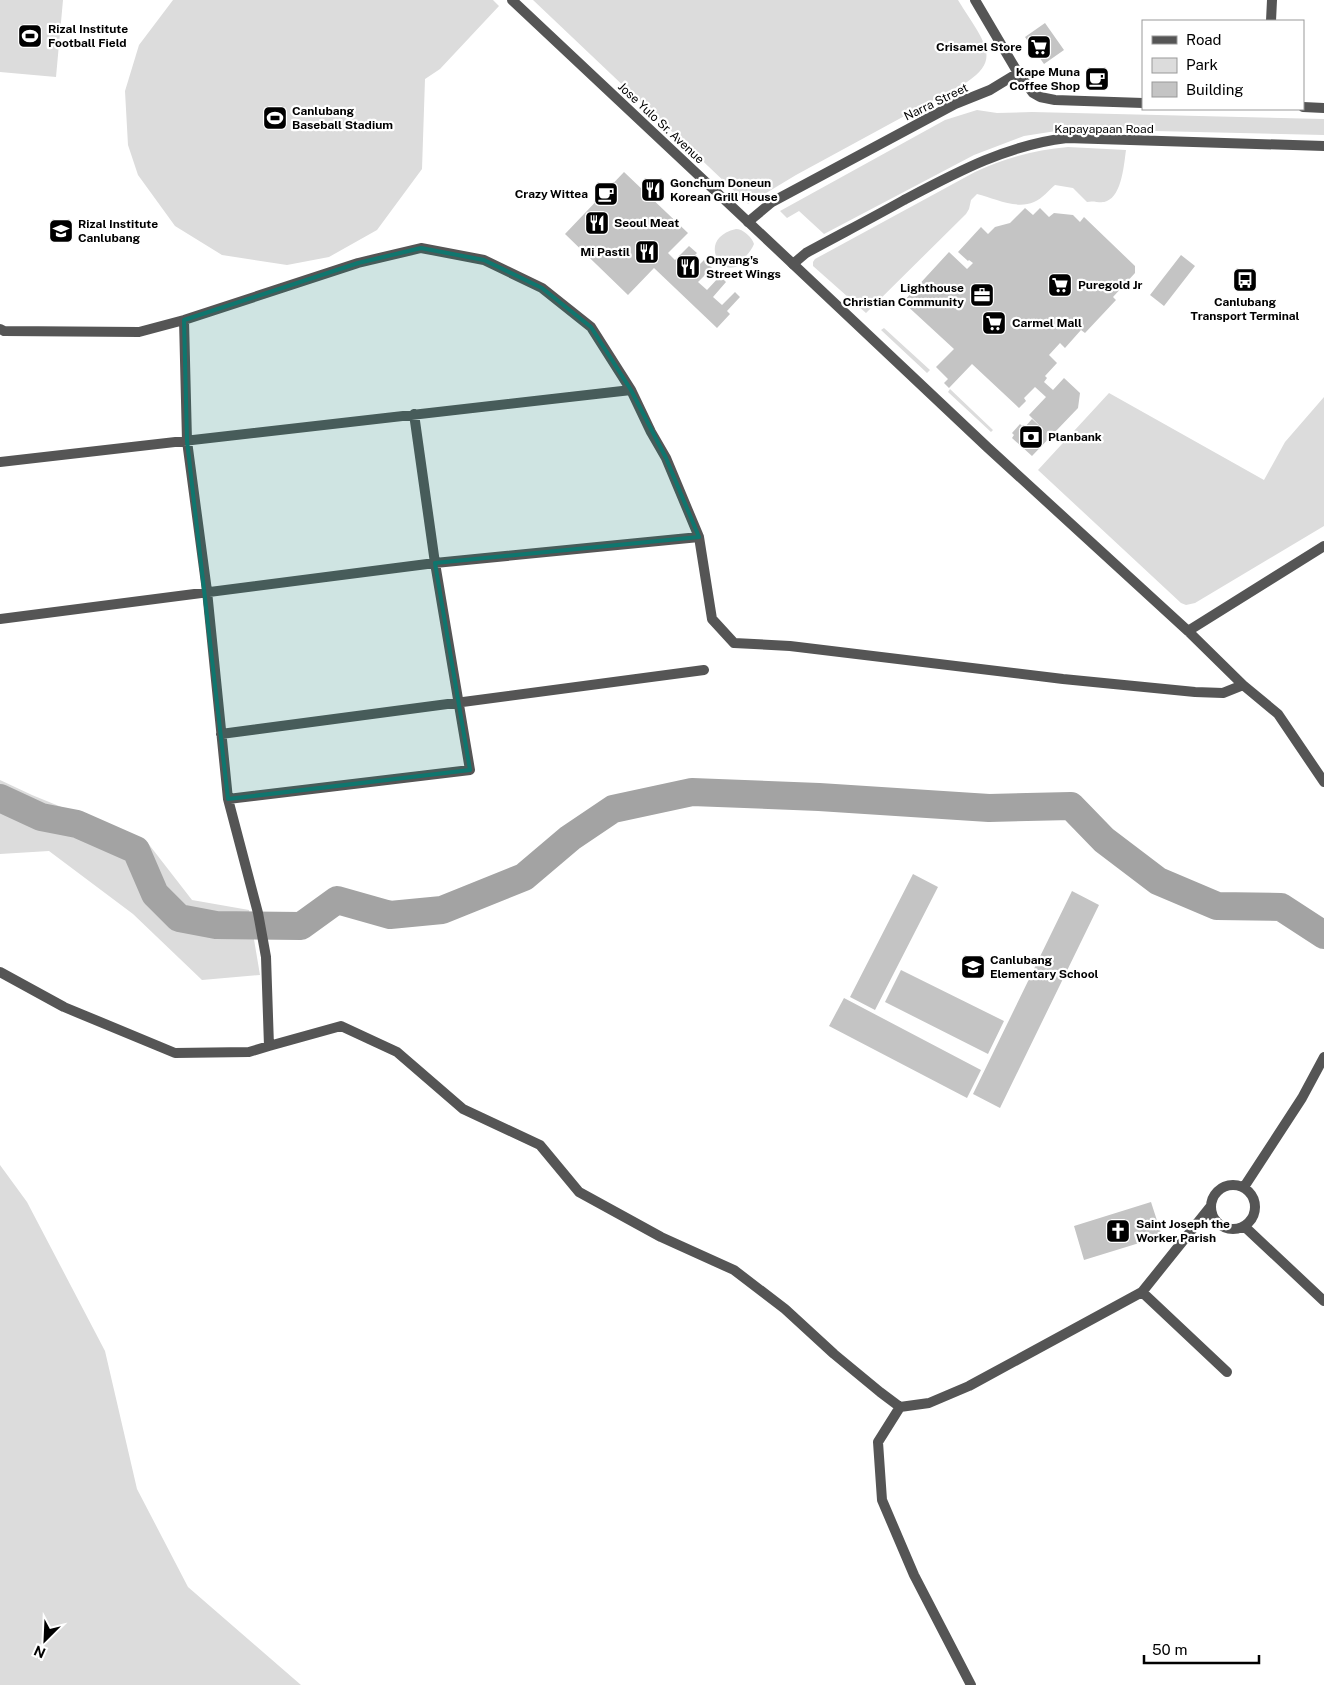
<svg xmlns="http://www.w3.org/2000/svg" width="1324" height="1685" viewBox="0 0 1324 1685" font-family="'Public Sans',sans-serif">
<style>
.green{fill:#dcdcdc}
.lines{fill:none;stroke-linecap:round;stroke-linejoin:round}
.river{stroke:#a3a3a3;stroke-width:28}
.building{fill:#c4c4c4}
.minor{stroke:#555;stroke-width:10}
.tertiary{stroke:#555;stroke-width:10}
.marked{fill:#0f766e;fill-opacity:0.2;stroke:#0f766e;stroke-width:4;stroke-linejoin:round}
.labels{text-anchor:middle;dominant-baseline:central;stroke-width:4.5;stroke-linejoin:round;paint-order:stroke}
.poi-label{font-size:12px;font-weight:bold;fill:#000;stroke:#fff;text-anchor:start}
.street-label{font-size:12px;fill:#000;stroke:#fff}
</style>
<rect width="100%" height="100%" fill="#fff"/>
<!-- green -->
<path class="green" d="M0 0H63L56 77 0 72Z
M173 0H493L499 6 440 69 425 79 422 169 377 230 329 257 287 265 222 255 175 226 138 175 128 145 125 91 139 45Z
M533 0H958C964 10 971 20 977 30 991 54 991 65 967 82L796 175 748 204Z
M977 110 997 113 1032 112 1324 119V135L1069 129 1024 136 974 155 824 234 799 211 787 218 780 211 945 120Z
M1068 147 1126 150C1124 164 1122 195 1107 201 1101 204 1094 200 1087 202L1073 188 1055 185C1049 190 1042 199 1034 202 1016 210 994 198 977 194L971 200 969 209 966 214 866 313 813 266V262L815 259 975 172C1005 158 1035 150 1068 147Z
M736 229C743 229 752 237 754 244 752 249 749 253 745 257 743 260 740 264 737 266 719 276 698 238 736 229Z
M884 328 930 370 927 373 881 330Z
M950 389 993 430 991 432 948 392Z
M1109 393 1264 480 1285 442 1324 397V526L1195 603 1186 605 1181 603 1038 470Z
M0 780 32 795 147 842 192 900 249 910 260 975 202 980 133 914 49 851 0 854Z
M0 1165 27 1202 105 1351 137 1489 188 1587 301 1685H0Z"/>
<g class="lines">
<!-- river -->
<path class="river" d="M0 798 41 817 77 824 136 850 155 894 179 918 216 925 301 926 337 900 390 915 442 910 524 877 570 838 613 809 692 792 819 797 989 808 1071 806 1104 840 1158 881 1217 906 1281 907 1324 935"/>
</g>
<!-- building -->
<path class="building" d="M1045 23 1064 50 1044 64 1025 37Z
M624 172 688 233 668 253 675 260 689 246 697 253 689 261 694 266 688 272 690 274 704 260 712 268 698 282 707 290 720 276 726 282 713 297 722 305 735 292 740 297 727 311 730 314 717 328 654 268 628 295 565 234Z
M1025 208 1033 215 1040 208 1049 217 1054 213 1073 215 1080 222 1084 217 1135 266V273L1113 297 1116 300 1085 333 1081 330 1065 348 1060 343 1049 355 1057 363 1045 376 1047 378 1044 382 1053 390 1064 378 1080 393 1078 408 1032 456 1012 438 1014 435 1012 433 1020 424 1024 428 1032 419 1046 432 1029 415 1046 397 1035 387 1024 398 1026 401 1019 408 972 364 949 388 944 383 948 379 936 367 954 349 903 302 949 252 967 269 973 263 969 260 968 261 958 252 981 227 988 234 995 227 1010 223Z
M1181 255 1195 266 1164 306 1150 295Z
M913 874 938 887 875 1010 850 997Z
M1072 891 1099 905 1000 1108 973 1094Z
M901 970 1004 1021 988 1054 885 1002Z
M844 998 981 1070 967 1098 829 1026Z
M1151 1202 1162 1236 1084 1260 1074 1226Z"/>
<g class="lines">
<!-- minor -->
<path class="minor" d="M975 0 1018 73 1033 93 1040 97 1055 100 1143 103
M1271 21 1272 0
M1303 107 1324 108
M748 222 772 202 955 104 990 90 1018 73
M793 264 987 447 1188 631 1243 685 1278 714 1324 782
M0 329 4 331 139 332 184 320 358 263 421 248 484 260 542 288 591 327 631 390 651 432 666 458 699 537 712 619 734 643 790 646 1063 679 1195 692 1223 693 1243 685
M0 462 631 390
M0 619 435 563 699 537
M1188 631 1324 546
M221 734 704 670
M228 799 470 770 435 563 414 414
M0 972 64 1007 175 1053 249 1052 269 1046 266 957 258 913 228 799 207 591 187 441 184 320
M269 1046 341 1026 397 1052 463 1109 540 1145 579 1192 661 1237 734 1270 785 1309 834 1354 880 1392 900 1407
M1211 1207a22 22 0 1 1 44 0a22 22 0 1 1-44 0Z
M1244 1187 1302 1098 1324 1057
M1245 1227 1324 1301
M1142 1292 1227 1372
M971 1685 914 1575 882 1500 878 1442 900 1407 929 1403 969 1386 1142 1292 1211 1206"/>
<!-- tertiary -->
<path class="tertiary" d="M512 0 793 264 806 253C839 235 872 218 904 200 957 172 1007 145 1067 138L1324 146"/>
</g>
<!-- marked area -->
<path class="marked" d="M421 248 484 260 542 288 591 327 631 390 666 458 699 537 435 563 470 770 228 799 187 441 184 320 358 263Z"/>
<!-- icons -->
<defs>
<symbol id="stadium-square" viewBox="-11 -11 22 22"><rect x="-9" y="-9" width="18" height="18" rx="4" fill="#000" stroke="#fff"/><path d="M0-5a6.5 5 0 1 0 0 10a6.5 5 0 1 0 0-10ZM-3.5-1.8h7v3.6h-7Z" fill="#fff"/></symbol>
<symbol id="supermarket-square" viewBox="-11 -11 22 22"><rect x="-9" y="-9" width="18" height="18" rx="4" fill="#000" stroke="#fff"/><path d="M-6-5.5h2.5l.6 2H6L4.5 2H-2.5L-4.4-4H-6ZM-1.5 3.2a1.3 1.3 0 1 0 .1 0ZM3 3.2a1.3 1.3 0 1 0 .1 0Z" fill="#fff"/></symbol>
<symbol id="cafe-square" viewBox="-11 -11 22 22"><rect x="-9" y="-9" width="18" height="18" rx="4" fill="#000" stroke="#fff"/><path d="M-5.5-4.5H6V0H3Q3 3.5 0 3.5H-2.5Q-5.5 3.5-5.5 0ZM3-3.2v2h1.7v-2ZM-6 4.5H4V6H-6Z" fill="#fff"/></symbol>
<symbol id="restaurant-square" viewBox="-11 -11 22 22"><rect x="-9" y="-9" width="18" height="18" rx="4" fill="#000" stroke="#fff"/><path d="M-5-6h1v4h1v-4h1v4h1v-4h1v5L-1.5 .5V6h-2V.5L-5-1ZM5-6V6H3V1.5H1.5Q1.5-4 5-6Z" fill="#fff"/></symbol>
<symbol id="school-square" viewBox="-11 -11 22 22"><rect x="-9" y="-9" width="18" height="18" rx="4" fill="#000" stroke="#fff"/><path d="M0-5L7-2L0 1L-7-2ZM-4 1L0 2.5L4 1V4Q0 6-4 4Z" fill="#fff"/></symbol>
<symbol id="bus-square" viewBox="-11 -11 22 22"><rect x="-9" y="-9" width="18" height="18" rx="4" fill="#000" stroke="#fff"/><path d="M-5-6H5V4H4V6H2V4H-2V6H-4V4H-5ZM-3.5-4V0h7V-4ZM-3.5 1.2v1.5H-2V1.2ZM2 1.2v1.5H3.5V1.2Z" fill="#fff"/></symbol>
<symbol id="office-square" viewBox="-11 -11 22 22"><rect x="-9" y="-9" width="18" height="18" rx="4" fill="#000" stroke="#fff"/><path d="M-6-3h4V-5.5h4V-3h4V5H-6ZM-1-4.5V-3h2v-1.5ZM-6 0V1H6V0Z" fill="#fff"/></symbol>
<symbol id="bank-square" viewBox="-11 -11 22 22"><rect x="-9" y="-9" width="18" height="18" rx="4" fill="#000" stroke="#fff"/><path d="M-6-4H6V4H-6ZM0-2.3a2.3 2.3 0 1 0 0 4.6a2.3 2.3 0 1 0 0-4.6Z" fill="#fff"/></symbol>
<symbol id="church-square" viewBox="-11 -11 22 22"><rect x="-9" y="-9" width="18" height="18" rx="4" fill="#000" stroke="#fff"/><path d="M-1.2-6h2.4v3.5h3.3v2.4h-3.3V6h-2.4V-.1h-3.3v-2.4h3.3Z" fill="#fff"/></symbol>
</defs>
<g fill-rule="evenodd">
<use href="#stadium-square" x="16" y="22" width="28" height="28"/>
<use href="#supermarket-square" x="1025" y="33" width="28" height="28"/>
<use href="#cafe-square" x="1083" y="65" width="28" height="28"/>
<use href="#stadium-square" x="261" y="104" width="28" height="28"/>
<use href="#restaurant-square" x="639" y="176" width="28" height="28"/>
<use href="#cafe-square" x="592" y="180" width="28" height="28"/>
<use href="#restaurant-square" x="583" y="209" width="28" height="28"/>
<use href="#school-square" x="47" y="217" width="28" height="28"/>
<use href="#restaurant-square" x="633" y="238" width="28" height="28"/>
<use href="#restaurant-square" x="674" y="253" width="28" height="28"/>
<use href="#bus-square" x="1231" y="266" width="28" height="28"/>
<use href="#supermarket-square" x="1046" y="271" width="28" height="28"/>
<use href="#office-square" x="968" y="281" width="28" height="28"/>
<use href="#supermarket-square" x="980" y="309" width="28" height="28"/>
<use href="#bank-square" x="1017" y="423" width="28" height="28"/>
<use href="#school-square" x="959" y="953" width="28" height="28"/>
<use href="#church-square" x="1104" y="1217" width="28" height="28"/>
</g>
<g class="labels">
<!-- poi labels -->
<g class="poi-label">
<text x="48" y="29">Rizal Institute<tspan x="48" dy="14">Football Field</tspan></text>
<text x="1022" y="47" text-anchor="end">Crisamel Store</text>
<text x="1080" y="72" text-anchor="end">Kape Muna<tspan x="1080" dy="14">Coffee Shop</tspan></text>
<text x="292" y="111">Canlubang<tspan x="292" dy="14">Baseball Stadium</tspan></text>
<text x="670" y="183">Gonchum Doneun<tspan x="670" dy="14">Korean Grill House</tspan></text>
<text x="588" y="194" text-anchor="end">Crazy Wittea</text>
<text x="614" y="223">Seoul Meat</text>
<text x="78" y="224">Rizal Institute<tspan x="78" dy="14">Canlubang</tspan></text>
<text x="630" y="252" text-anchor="end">Mi Pastil</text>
<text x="706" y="260">Onyang's<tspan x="706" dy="14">Street Wings</tspan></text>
<text x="1078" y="285">Puregold Jr</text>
<text x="964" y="288" text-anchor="end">Lighthouse<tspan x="964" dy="14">Christian Community</tspan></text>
<text x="1245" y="302" text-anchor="middle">Canlubang<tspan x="1245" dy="14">Transport Terminal</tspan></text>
<text x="1012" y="323">Carmel Mall</text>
<text x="1048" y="437">Planbank</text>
<text x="990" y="960">Canlubang<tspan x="990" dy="14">Elementary School</tspan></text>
<text x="1136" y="1224">Saint Joseph the<tspan x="1136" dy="14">Worker Parish</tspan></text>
</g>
<!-- street labels -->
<g class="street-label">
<text transform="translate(936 102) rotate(-26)">Narra Street</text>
<text transform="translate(661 123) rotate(43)">Jose Yulo Sr. Avenue</text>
<text x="1104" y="129">Kapayapaan Road</text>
</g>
</g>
<!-- legend -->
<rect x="1142" y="20" width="162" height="90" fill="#ffffff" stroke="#999999"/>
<rect x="1152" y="36" width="25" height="8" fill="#555555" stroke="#999999"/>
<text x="1186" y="45" font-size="15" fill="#000000">Road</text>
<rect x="1152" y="58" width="25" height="15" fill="#dcdcdc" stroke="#999999"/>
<text x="1186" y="70" font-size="15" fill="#000000">Park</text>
<rect x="1152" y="82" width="25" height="15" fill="#c4c4c4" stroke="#999999"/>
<text x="1186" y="95" font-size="15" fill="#000000">Building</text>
<!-- north arrow -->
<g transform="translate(45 1640) rotate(204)" stroke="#ffffff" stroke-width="4" paint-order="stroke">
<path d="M0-4L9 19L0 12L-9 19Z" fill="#000000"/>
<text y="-8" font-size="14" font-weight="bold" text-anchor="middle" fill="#000000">N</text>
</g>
<!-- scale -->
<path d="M1144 1655v8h115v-8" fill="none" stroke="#000000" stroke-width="2.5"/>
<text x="1152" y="1655" font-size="15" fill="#000000" stroke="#ffffff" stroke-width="4" paint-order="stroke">50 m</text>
</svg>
